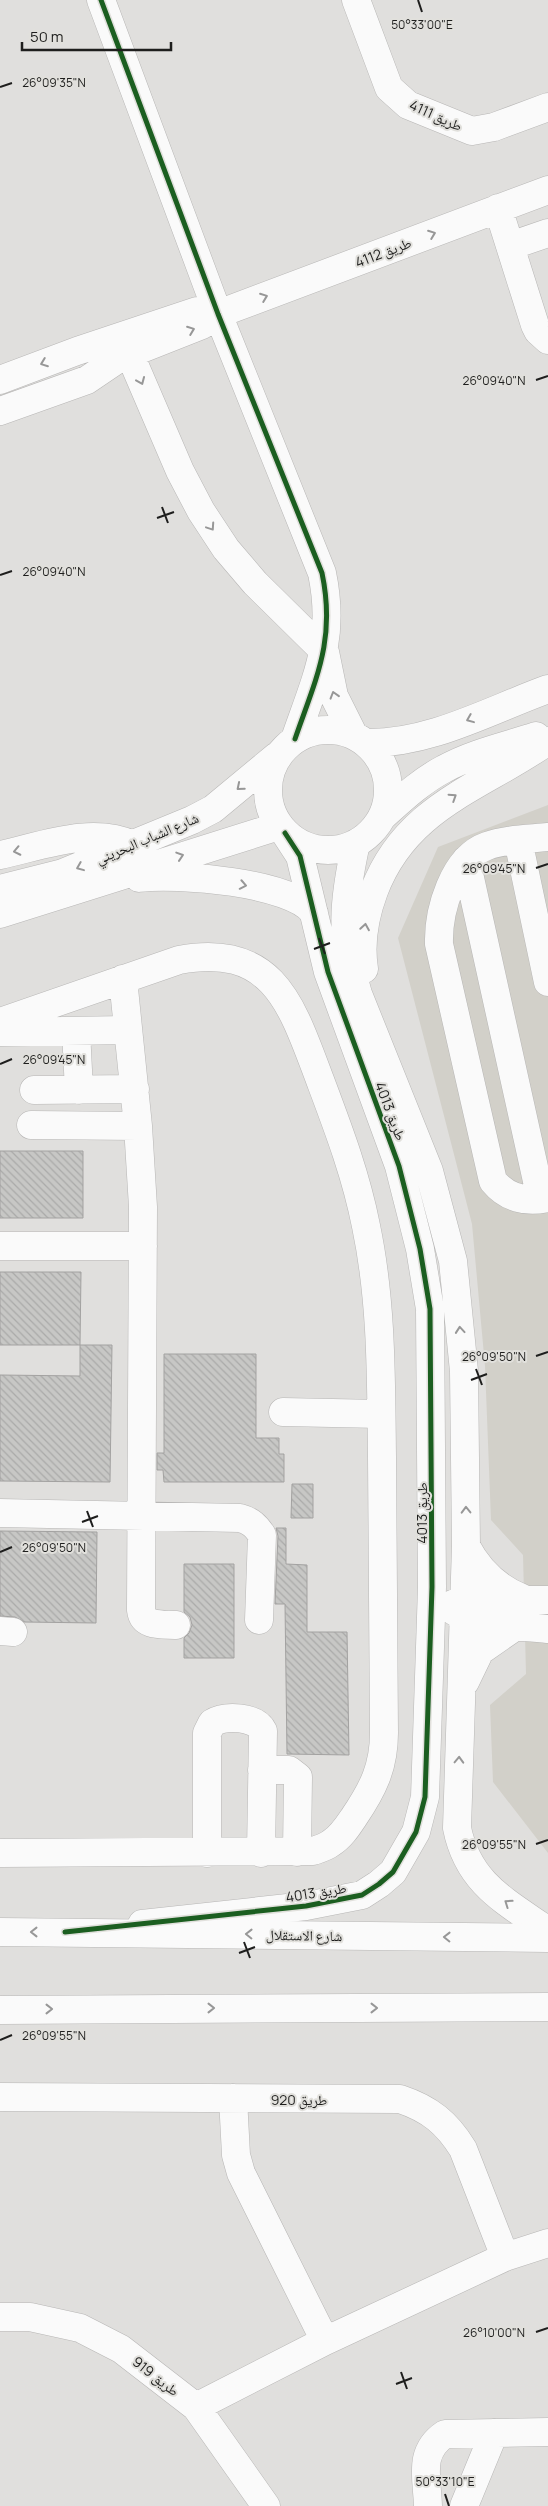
<svg xmlns="http://www.w3.org/2000/svg" width="548" height="2506" viewBox="0 0 548 2506" font-family="Manrope,'Noto Naskh Arabic',sans-serif">
<style>
.built{fill:#d2d0c9}
.building{fill:url(#building-back-hatch);stroke:#a3a2a1}
.lines{fill:none;stroke-linecap:round;stroke-linejoin:round}
.minor-casing{stroke:#b7b6b5;stroke-width:29}
.major-casing{stroke:#b7b6b5;stroke-width:29}
.minor{stroke:#fafafa;stroke-width:28}
.major{stroke:#fafafa;stroke-width:28}
.cycleway-casing{stroke:#e1e0dc;stroke-width:8}
.cycleway{stroke:#1b5e20;stroke-width:5}
.oneway{stroke:#979797}
.ticks{fill:none;stroke:#1e1e1d;stroke-width:2}
.labels{text-anchor:middle;dominant-baseline:central;stroke-width:4;stroke-linejoin:round;paint-order:stroke}
.street-label{font-size:14px;fill:#1e1e1d;stroke:#e1e0dc}
.ticks-label{font-size:12px;text-anchor:middle;fill:#1e1e1d;stroke:#e1e0dc;stroke-width:4;stroke-linejoin:round;paint-order:stroke}
</style>
<defs>
<pattern id="building-back-hatch" width="6" height="6" patternUnits="userSpaceOnUse" patternTransform="scale(1.25)"><rect width="6" height="6" fill="#c7c7c5"/><path d="M-1 5l2 2M0 0l6 6M5-1l2 2" fill="none" stroke="#aaaaa9"/></pattern>
</defs>
<rect width="100%" height="100%" fill="#e0dfdd"/>
<!-- built -->
<path class="built" d="M548 805V1853L493 1782 490 1705 526 1674 523 1555 491 1520 485 1366 472 1224 398 938 438 847Z"/>
<!-- building -->
<path class="building" d="M0 1151H83V1218H0Z
M0 1272H81L80 1345H0Z
M80 1345H112L110 1482 0 1481V1375L80 1376Z
M164 1354H256V1438H279V1454H284V1482H164L163 1470H157V1453H164Z
M292 1484H313V1518H291Z
M276 1528H286V1564L307 1565V1632H347L349 1755 287 1754 285 1604H275L278 1536Z
M0 1531 97 1532 96 1623 24 1622 15 1617 0 1616Z
M184 1564H234V1658H184V1638L189 1633 192 1625 190 1617 184 1612Z"/>
<g class="lines">
<defs>
<path id="minor" d="M101 0 218 314 322 573C336 640 316 678 295 739
M356 0 389 88 408 105 472 131 494 127 548 107
M498 208 535 325 538 331 548 340
M510 246 548 233
M218 314 548 190
M122 336 180 471 201 511 226 549 255 583 325 652 334 696 353 734
M0 380 77 351 197 311 218 314 202 325 121 357 87 380 0 411
M268 790a60 60 0 1 1 120 0a60 60 0 1 1-120 0Z
M367 743C430 744 490 710 548 689
M383 816C402 799 421 781 444 769 473 753 506 746 536 736
M548 837C528 839 506 839 487 846 453 858 438 911 439 944L493 1181C507 1198 526 1203 548 1198
M518 840 548 982
M356 843C343 902 340 936 358 994L429 1171 453 1261 464 1371 466 1546 457 1828C468 1883 505 1901 548 1931
M0 855C42 846 92 826 133 845
M466 860 541 1199
M139 878C176 873 293 882 314 913
M0 889 63 873 192 820 213 809 277 756
M0 914 279 826
M364 969C360 943 365 915 374 891 406 806 481 788 548 741
M123 979 138 1126 143 1207 141 1610C143 1627 162 1624 176 1625
M0 1022 179 960C274 942 292 1006 320 1080 338 1128 356 1175 366 1226 382 1302 381 1380 382 1457 382 1549 383 1641 384 1733 384 1767 373 1789 354 1817 348 1826 341 1837 331 1843 326 1847 319 1849 313 1851L0 1853
M76 1031 79 1090
M0 1032 128 1030
M34 1090 135 1089
M31 1125 138 1126
M0 1246H143
M283 1412 381 1414
M0 1513 240 1518C251 1521 256 1526 262 1535L259 1620
M466 1546C479 1571 497 1588 522 1598
M448 1606 464 1599 548 1600
M449 1608C477 1628 515 1625 548 1629
M0 1631 13 1632
M465 1682 480 1651 516 1626
M262 1770H289L298 1777 297 1852
M207 1853V1733L212 1723C225 1715 256 1716 263 1731L261 1853
M142 1924 306 1906 362 1895 379 1884 393 1872 416 1832 425 1797 432 1587 430 1309 420 1249 399 1166 328 972 300 856 285 833
M0 2097 400 2099C430 2109 447 2123 463 2149L505 2257
M233 2098 236 2155 241 2173 325 2341
M0 2317H30L80 2328 121 2349 196 2407 266 2506
M196 2407 325 2341 505 2257 548 2243
M428 2506C427 2477 418 2452 445 2434L548 2432
M464 2506 494 2433"/>
<path id="major" d="M0 1932 548 1938
M0 2010 548 2007"/>
</defs>
<!-- minor casing -->
<use href="#minor" class="minor-casing"/>
<!-- major casing -->
<use href="#major" class="major-casing"/>
<!-- minor -->
<use href="#minor" class="minor"/>
<!-- major -->
<use href="#major" class="major"/>
<defs>
<path id="cycleway" d="M101 0 218 314 322 573C336 640 316 678 295 739
M65 1932 306 1906 362 1895 379 1884 393 1872 416 1832 425 1797 432 1587 430 1309 420 1249 399 1166 328 972 300 856 285 833"/>
</defs>
<!-- cycleway casing -->
<use href="#cycleway" class="cycleway-casing"/>
<!-- cycleway -->
<use href="#cycleway" class="cycleway"/>
</g>
<!-- one-way arrows -->
<defs><path id="oneway-chevron" d="M-2-3.5L2.5 0L-2 3.5" fill="none" stroke-width="1.6" stroke-linecap="round" stroke-linejoin="round" transform="scale(1.25)"/></defs>
<g class="oneway">
<use href="#oneway-chevron" transform="translate(432 234) rotate(-21)"/>
<use href="#oneway-chevron" transform="translate(264 297) rotate(-21)"/>
<use href="#oneway-chevron" transform="translate(191 330) rotate(-21)"/>
<use href="#oneway-chevron" transform="translate(44 363) rotate(159)"/>
<use href="#oneway-chevron" transform="translate(141 381) rotate(67)"/>
<use href="#oneway-chevron" transform="translate(211 527) rotate(56)"/>
<use href="#oneway-chevron" transform="translate(334 695) rotate(-107)"/>
<use href="#oneway-chevron" transform="translate(470 719) rotate(158)"/>
<use href="#oneway-chevron" transform="translate(240 787) rotate(140)"/>
<use href="#oneway-chevron" transform="translate(453 797) rotate(-33)"/>
<use href="#oneway-chevron" transform="translate(17 851) rotate(168)"/>
<use href="#oneway-chevron" transform="translate(180 856) rotate(-18)"/>
<use href="#oneway-chevron" transform="translate(80 867) rotate(158)"/>
<use href="#oneway-chevron" transform="translate(243 885) rotate(11)"/>
<use href="#oneway-chevron" transform="translate(365 927) rotate(-81)"/>
<use href="#oneway-chevron" transform="translate(460 1330) rotate(-95)"/>
<use href="#oneway-chevron" transform="translate(466 1510) rotate(-91)"/>
<use href="#oneway-chevron" transform="translate(459 1760) rotate(-88)"/>
<use href="#oneway-chevron" transform="translate(508 1903) rotate(-145)"/>
<use href="#oneway-chevron" transform="translate(34 1932) rotate(180)"/>
<use href="#oneway-chevron" transform="translate(249 1934) rotate(-179)"/>
<use href="#oneway-chevron" transform="translate(447 1937) rotate(-179)"/>
<use href="#oneway-chevron" transform="translate(211 2008)"/>
<use href="#oneway-chevron" transform="translate(374 2008)"/>
<use href="#oneway-chevron" transform="translate(49 2009)"/>
</g>
<!-- ticks -->
<path class="ticks" d="M418 0 422 12M0 87 12 83M536 380 548 376M162 507 168 523M157 518 174 512M0 575 12 571M536 868 548 864M319 938 325 954M314 949 330 943M0 1064 12 1059M536 1356 548 1352M476 1369 482 1385M471 1380 487 1374M87 1511 93 1527M82 1522 98 1516M0 1552 12 1547M536 1844 548 1840M244 1942 250 1958M239 1953 255 1947M0 2040 12 2035M536 2332 548 2328M401 2372 407 2389M396 2384 412 2378M445 2494 449 2506"/>
<g class="labels">
<!-- street labels -->
<g class="street-label">
<text transform="translate(436 115) rotate(24)">طريق 4111</text>
<text transform="translate(383 252) rotate(-21)">طريق 4112</text>
<text transform="translate(147 838) rotate(-23)">شارع الشباب البحريني</text>
<text transform="translate(391 1111) rotate(69)">طريق 4013</text>
<text transform="translate(421 1513) rotate(-90)">طريق 4013</text>
<text transform="translate(316 1892) rotate(-9)">طريق 4013</text>
<text transform="translate(304 1935) rotate(1)">شارع الاستقلال</text>
<text x="299" y="2099">طريق 920</text>
<text transform="translate(156 2376) rotate(38)">طريق 919</text>
</g>
</g>
<g class="ticks-label">
<text x="422" y="29">50°33'00"E</text>
<text x="54" y="87">26°09'35"N</text>
<text x="494" y="385">26°09'40"N</text>
<text x="54" y="576">26°09'40"N</text>
<text x="494" y="873">26°09'45"N</text>
<text x="54" y="1064">26°09'45"N</text>
<text x="494" y="1361">26°09'50"N</text>
<text x="54" y="1552">26°09'50"N</text>
<text x="494" y="1849">26°09'55"N</text>
<text x="54" y="2040">26°09'55"N</text>
<text x="494" y="2337">26°10'00"N</text>
<text x="445" y="2486">50°33'10"E</text>
</g>
<!-- scale -->
<path d="M22 42v8h149v-8" fill="none" stroke="#1e1e1d" stroke-width="2.5"/>
<text x="30" y="42" font-size="15" fill="#1e1e1d" stroke="#e1e0dc" stroke-width="4" paint-order="stroke">50 m</text>
</svg>
